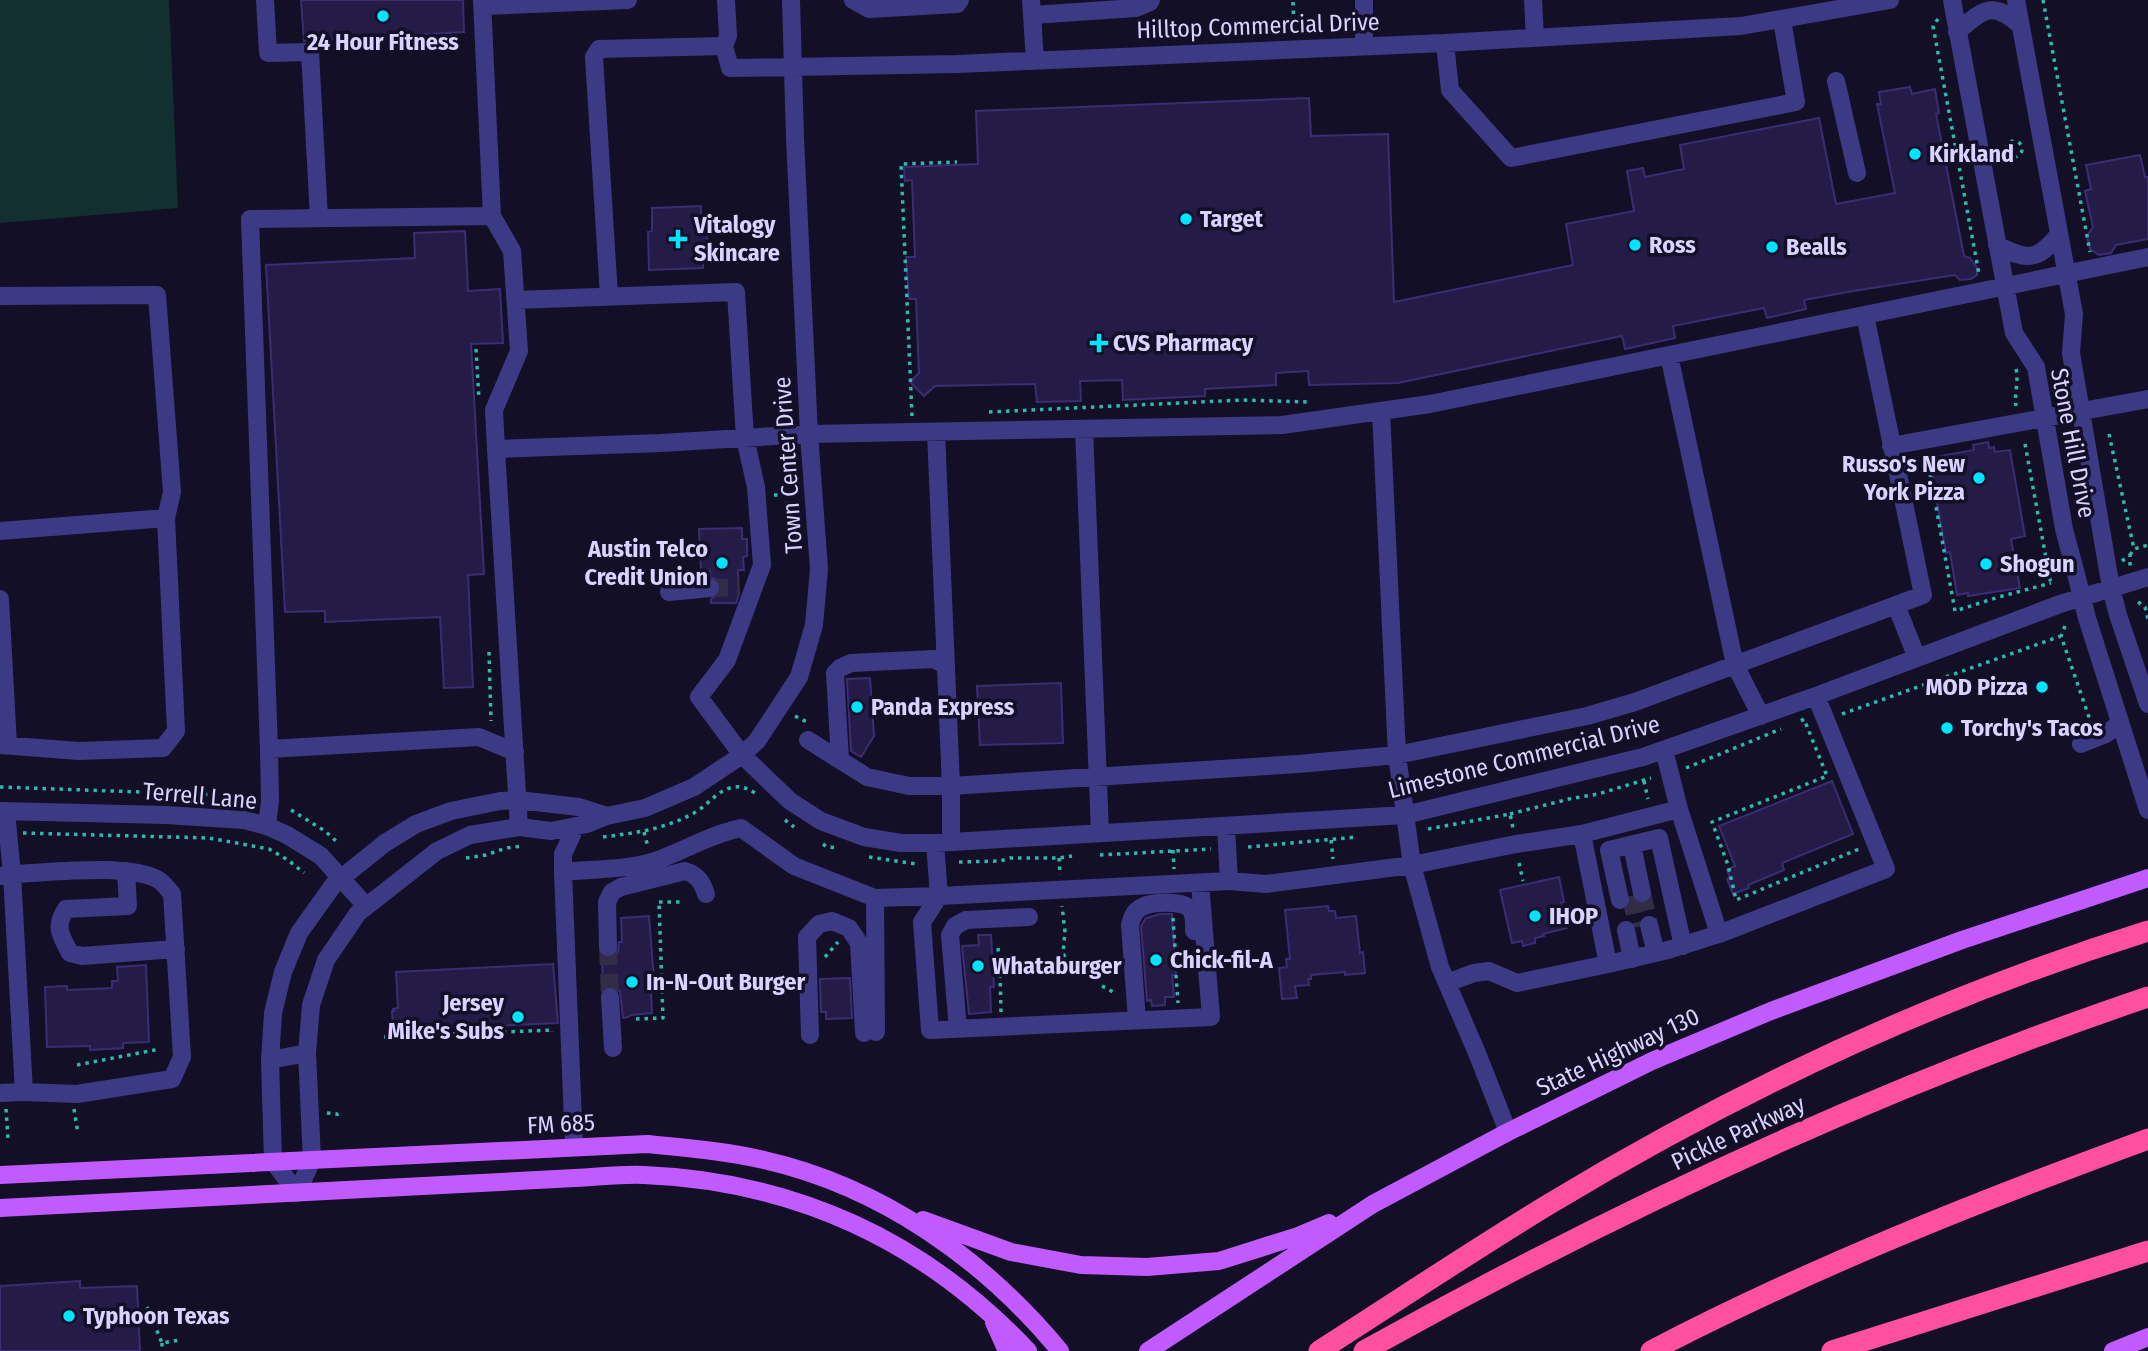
<svg xmlns="http://www.w3.org/2000/svg" width="2148" height="1351" viewBox="0 0 2148 1351" font-family="'Fira Sans Condensed',sans-serif">
<style>
.green{fill:#12302f}
.building{fill:#241b47;stroke:#3b2d73;stroke-width:2}
.lines{fill:none;stroke-linecap:round;stroke-linejoin:round}
.minor-tunnel{stroke:#312d47;stroke-width:18;stroke-dasharray:18 9;stroke-linecap:butt}
.path{stroke:#2fb8b0;stroke-width:3.5;stroke-dasharray:3.5 5;stroke-linecap:butt}
.minor{stroke:#3d3a85;stroke-width:18}
.major{stroke:#c25bff;stroke-width:18}
.highway{stroke:#ff4fa3;stroke-width:21}
.poi-dot{fill:#00e5ff;stroke:#130f26;stroke-width:2.5}
.labels{text-anchor:middle;dominant-baseline:central;stroke-width:7;stroke-linejoin:round;paint-order:stroke}
.street-label{font-size:24px;fill:#d9d4ff;stroke:#130f26}
.poi-label{font-size:24px;font-weight:bold;fill:#d9d4ff;stroke:#130f26;text-anchor:start}
</style>
<rect width="100%" height="100%" fill="#130f26"/>
<!-- green -->
<path class="green" d="M0 0H169L178 208 0 223Z"/>
<!-- building -->
<path class="building" d="M301 0H463L464 32 304 41Z
M1910 87 1912 94 1935 89 1939 113 1936 114 1964 256 1970 258 1977 268V275L1971 279 1960 280 1955 275 1853 291 1804 300 1806 309 1767 318 1764 308 1673 326 1675 338 1625 349 1622 336 1398 383 1309 385 1308 371 1276 373V385L1205 389V396L1123 400 1122 380 1080 381 1081 401 1037 402 1035 384 935 386 924 396 910 382 919 373 916 299H909L906 257H915L912 180 905 181 904 167 978 164 976 111 1309 98 1311 136 1388 134 1394 302 1573 265 1566 224 1634 211 1627 171 1643 168 1645 177 1684 169 1680 145 1819 118 1836 204 1895 193 1877 104H1881L1879 92Z
M2140 155 2145 177H2148V239L2116 245 2111 253 2099 255 2090 249 2087 236 2093 227 2085 191 2091 189 2086 165Z
M701 206V224H707V247H703V268L649 270 648 232 652 231V208Z
M465 231 468 291 500 289 503 343 471 344 484 574 468 575 473 687 444 688 440 617 325 622V611L285 612 266 265 415 258 414 233Z
M1988 442 1989 448 1994 447 1995 452 2010 450 2025 536 2011 539 2020 588 1968 596V593L1957 595 1950 552 1946 553 1929 458 1974 450 1973 445Z
M742 528V539H747V556L743 557 744 570H738L739 594 736 603H711V599L720 593 721 586 719 581 710 577V571L701 572 699 529Z
M870 678 874 736 861 757 851 751 847 679Z
M1061 683 1063 743 980 745 977 686Z
M1832 781 1853 834 1782 863 1784 870 1748 885 1749 888 1733 894 1727 879 1730 878 1727 870 1735 866 1719 826Z
M1559 877 1564 902 1561 903 1567 928 1543 934 1544 936 1535 938V943L1523 946 1522 941 1512 943 1500 890Z
M1328 906 1329 911H1335L1336 918 1356 916 1360 953 1363 952 1365 973 1345 975V972L1311 975V979H1308L1309 985 1295 986 1297 998 1282 999 1279 968 1287 967 1286 959H1290L1285 910Z
M1160 914H1172L1176 975H1172L1174 997H1165V1005L1152 1006 1151 1000 1147 1001 1141 926 1146 918Z
M649 916 655 992H651L652 1013 631 1015 628 1017 623 1018 620 991 614 987 603 988 602 956 609 958 614 956 618 952 619 942H622L621 918Z
M978 935H991L994 987H990L991 1012 969 1014 962 946 979 945Z
M553 964 558 1023 493 1026 494 1031 460 1033V1027L397 1032 393 1026 392 1011H394L393 1009 398 1008 396 972Z
M146 965 149 1042 123 1043V1048L90 1050V1046L47 1047 45 987 67 986V990L112 988V981H118L117 967Z
M850 978 852 1018 826 1019V1012H821L820 979Z
M80 1281V1288L137 1286 140 1351H0V1286Z"/>
<g class="lines">
<!-- minor-tunnel -->
<path class="minor-tunnel" d="M710 588 739 587
M1642 893 1649 925
M1631 896 1637 927
M608 947 610 997"/>
<!-- path -->
<path class="path" d="M2043 0 2090 252
M1293 2 1294 30
M1938 19 1933 26 1979 274
M2006 149a8 8 0 1 1 16 0a8 8 0 1 1-16 0Z
M476 349 479 399
M2016 369C2019 381 2014 394 2016 406
M989 412 1242 400 1310 402
M912 416 901 164 957 162
M2109 434 2134 549
M2025 444 2051 585
M1927 457 1955 611 1999 597 2051 583
M774 495H784L791 514H794
M2130 555 2134 549 2148 545
M2122 561 2130 555V566
M2138 602 2145 607 2148 619
M2065 626 2061 636 2091 723
M489 652 491 721
M1842 714 2061 636
M795 716 809 723
M1801 721 1804 719 1827 776 1712 822 1728 865 1736 900 1859 849
M1686 768 1781 729
M1644 781 1648 799
M0 787 253 796
M291 810 325 831 336 841
M1510 814 1569 799 1598 794 1651 778
M785 820 794 827
M1428 829 1510 814 1513 828
M644 832 648 847
M23 833 209 838 269 849 288 860 304 873
M603 837C636 833 665 829 694 813 707 806 716 792 730 788 740 785 748 788 756 794
M1331 840 1333 859
M823 844 827 847 839 848
M1248 847 1357 837
M1173 850 1174 869
M1100 855 1211 849
M869 857 916 864
M466 858 486 855 506 848 523 846
M1059 858 1060 875
M959 862 1000 861 1010 858H1059L1072 856
M1519 863 1523 881
M659 902H681
M1173 918 1176 962
M998 948 1000 973
M825 957 838 942
M1046 970 1066 969 1069 965 1063 953 1065 932 1062 906
M1176 975 1178 1003
M1102 986 1117 994
M1001 1012 1000 973 1007 972
M636 1019 663 1018 659 902
M384 1037 552 1030V1032
M77 1065 160 1049
M6 1109 8 1139
M74 1109 78 1134
M327 1113 337 1114 338 1121
M147 1307 162 1343 180 1340
M162 1343V1351"/>
<!-- minor -->
<path class="minor" d="M265 0 268 53 310 52 319 218
M482 0 492 216
M853 0 869 9 957 4 960 0
M1031 0 1035 61
M1364 0V46
M1533 0 1535 38
M1952 0 2014 333 2036 367 2064 529 2077 578 2087 618 2148 810
M2016 0 2074 314 2071 353 2111 588 2118 615 2148 704
M483 6 628 0
M1032 15 1136 8 1150 2 1151 0
M1957 32C1984 9 1992 0 2021 26
M1445 43 1450 90 1511 158 1796 102 1782 20
M724 46 730 68 957 64 1445 43 1741 26 1890 0
M1836 81 1857 173
M1997 245C2027 261 2038 261 2059 234
M0 296 157 295 172 492 166 518 176 731 163 748 79 751 0 745
M609 296 594 57 599 49 724 46 728 36 726 0
M516 300 736 292 745 438 756 487 762 565 727 660 699 697 742 755 790 801 821 821 864 837 901 843H935L1405 815 1643 757 1816 696 2060 604 2148 577
M1669 355 1735 665 1761 716
M1381 411 1397 755 1412 865 1440 967 1477 1053 1508 1132
M1084 429 1100 833
M936 432 951 786V842
M1891 446 2148 399
M0 531 166 518
M669 592 710 588
M0 599 8 745
M1896 605 1917 658
M808 740 867 777 909 786H951L1298 764 1397 755 1587 716 1635 702 1923 595 1865 315
M2081 744 2106 734 2120 723
M269 749 479 737 515 752
M1664 750 1679 809 1719 934 1886 869 1816 696
M840 760 835 673 840 668 851 663 934 659 945 665
M0 811 166 815 244 820 267 826 287 835 321 856 366 906
M607 816 579 807 518 800 500 801 451 811 416 824 385 843 334 884 299 933 283 972 273 1013 270 1060 273 1161 297 1193 312 1160 307 1053 311 1005 326 960 358 913 437 851 470 835 519 827 551 831 587 824 607 816 645 808 694 787 742 755 757 741 799 677 814 625 819 569 809 434 795 138 791 0
M267 826 270 801 269 749 250 219 492 216 512 251 519 351 494 410 496 449
M519 827 496 449 661 443 809 434 1282 425 1430 404 2148 257
M1582 834 1679 809
M935 843 939 896 1229 881 1226 826
M1632 845 1642 893
M126 871 128 906 66 909C54 927 61 936 70 953L82 956 176 949
M563 872C592 869 626 870 655 861 684 851 711 834 741 828L794 866 875 898 939 896 922 922 930 1030 1211 1017 1200 883
M0 876 12 874 24 1092 77 1094 172 1079 182 1057 172 894C167 888 163 882 157 879 125 863 49 873 12 874L6 811
M1229 881 1266 884 1412 865 1516 844 1582 834 1608 964 1517 983 1489 971 1474 973 1447 983
M875 898 876 1032
M1620 900 1609 850 1659 838 1683 946
M1649 925 1656 953
M1626 930 1632 959
M608 947 607 902 612 892 621 887 685 871C698 875 702 882 706 894
M1608 964 1668 950 1719 934
M610 997 613 1048
M1137 1020 1130 925C1132 917 1134 911 1142 907 1151 902 1183 900 1190 909 1195 915 1194 924 1194 931
M958 1029 950 935 955 926 966 920 1029 917
M810 1035 807 937 819 924 832 921 849 928 859 943 864 1033
M270 1060 307 1053
M0 1093 24 1092
M574 1147 563 872V854L576 826"/>
<!-- major -->
<path class="major" d="M0 1175 647 1144C686 1148 726 1151 764 1160 882 1187 984 1259 1060 1351
M0 1208 575 1178C598 1177 621 1174 644 1175 795 1181 925 1241 1028 1351
M923 1220 1011 1252 1081 1265 1147 1267 1219 1261 1298 1236 1329 1223
M994 1322 1007 1351
M1148 1351 1373 1204 1508 1132 1652 1061 1771 1011 1962 940 2148 878
M2113 1351 2148 1337"/>
<!-- highway -->
<path class="highway" d="M1319 1351C1396 1302 1473 1250 1551 1203 1738 1090 1940 996 2148 931
M1364 1351C1615 1211 1876 1089 2148 997
M1651 1351C1810 1268 1979 1201 2148 1139
M1832 1351 2148 1251"/>
</g>
<!-- markers -->
<g class="poi-dot">
<circle cx="383" cy="16" r="7"/>
<circle cx="1915" cy="154" r="7"/>
<circle cx="1186" cy="219" r="7"/>
<path d="M674.5 228.5h7v7h7v7h-7v7h-7v-7h-7v-7h7z"/>
<circle cx="1635" cy="245" r="7"/>
<circle cx="1772" cy="247" r="7"/>
<path d="M1095.5 332.5h7v7h7v7h-7v7h-7v-7h-7v-7h7z"/>
<circle cx="1979" cy="478" r="7"/>
<circle cx="722" cy="563" r="7"/>
<circle cx="1986" cy="564" r="7"/>
<circle cx="2042" cy="687" r="7"/>
<circle cx="857" cy="707" r="7"/>
<circle cx="1947" cy="728" r="7"/>
<circle cx="1535" cy="916" r="7"/>
<circle cx="1156" cy="960" r="7"/>
<circle cx="978" cy="966" r="7"/>
<circle cx="632" cy="982" r="7"/>
<circle cx="518" cy="1017" r="7"/>
<circle cx="69" cy="1316" r="7"/>
</g>
<g class="labels">
<!-- street labels -->
<g class="street-label">
<text transform="translate(1258 26) rotate(-2)">Hilltop Commercial Drive</text>
<text transform="translate(2073 443) rotate(79)">Stone Hill Drive</text>
<text transform="translate(788 465) rotate(-94)">Town Center Drive</text>
<text transform="translate(1524 757) rotate(-14)">Limestone Commercial Drive</text>
<text transform="translate(200 796) rotate(5)">Terrell Lane</text>
<text transform="translate(1618 1052) rotate(-25)">State Highway 130</text>
<text transform="translate(561 1124) rotate(-3)">FM 685</text>
<text transform="translate(1738 1133) rotate(-25)">Pickle Parkway</text>
</g>
<!-- poi labels -->
<g class="poi-label">
<text x="383" y="42" text-anchor="middle">24 Hour Fitness</text>
<text x="1929" y="154">Kirkland</text>
<text x="1200" y="219">Target</text>
<text x="694" y="225">Vitalogy<tspan x="694" dy="28">Skincare</tspan></text>
<text x="1649" y="245">Ross</text>
<text x="1786" y="247">Bealls</text>
<text x="1113" y="343">CVS Pharmacy</text>
<text x="1965" y="464" text-anchor="end">Russo's New<tspan x="1965" dy="28">York Pizza</tspan></text>
<text x="708" y="549" text-anchor="end">Austin Telco<tspan x="708" dy="28">Credit Union</tspan></text>
<text x="2000" y="564">Shogun</text>
<text x="2028" y="687" text-anchor="end">MOD Pizza</text>
<text x="871" y="707">Panda Express</text>
<text x="1961" y="728">Torchy's Tacos</text>
<text x="1549" y="916">IHOP</text>
<text x="1170" y="960">Chick-fil-A</text>
<text x="992" y="966">Whataburger</text>
<text x="646" y="982">In-N-Out Burger</text>
<text x="504" y="1003" text-anchor="end">Jersey<tspan x="504" dy="28">Mike's Subs</tspan></text>
<text x="83" y="1316">Typhoon Texas</text>
</g>
</g>
</svg>
